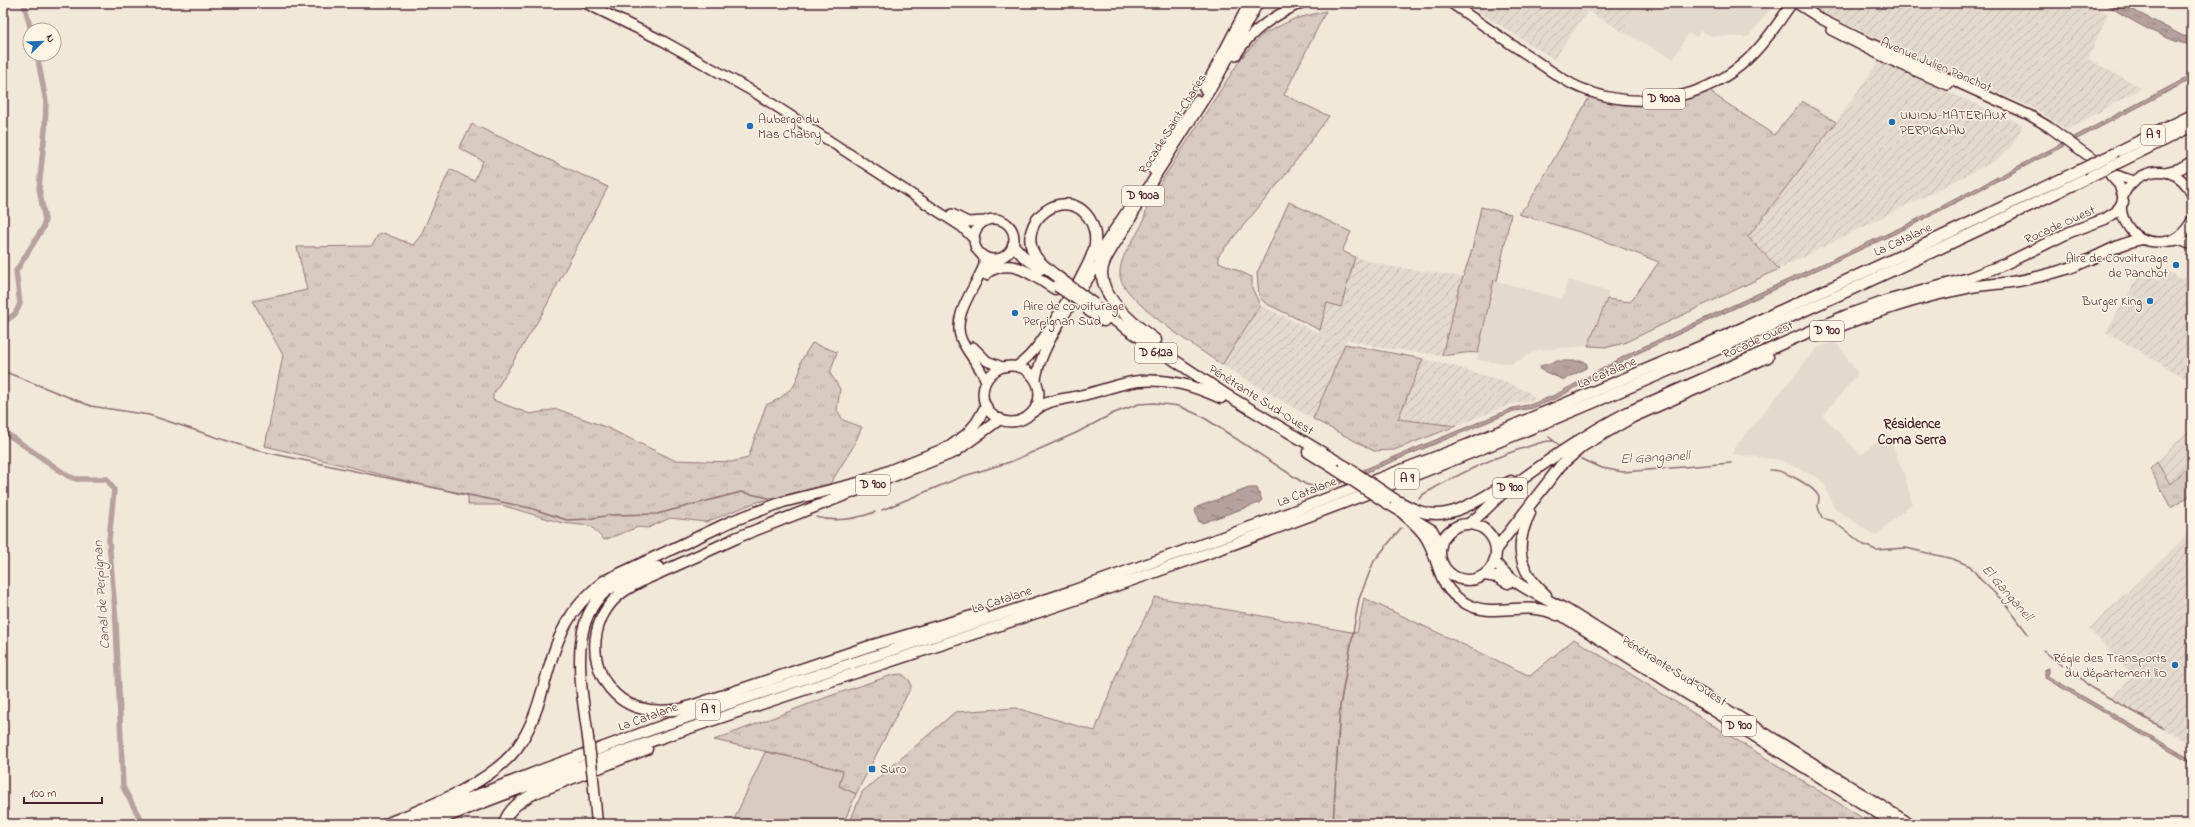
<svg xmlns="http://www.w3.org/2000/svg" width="2195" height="827" viewBox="0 0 2195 827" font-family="'Indie Flower',sans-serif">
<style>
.built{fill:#e4d9cd}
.industrial{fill:url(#industrial-furrows)}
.grass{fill:url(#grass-tufts);stroke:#917476}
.garden{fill:#d8cac0;stroke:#917476}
.water{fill:url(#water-ripples);stroke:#8b6d6f}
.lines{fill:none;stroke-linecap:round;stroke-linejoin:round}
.stream{stroke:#8b6d6f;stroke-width:1.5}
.canal{stroke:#b6a19c;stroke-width:5.5}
.major-casing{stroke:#4a1f2b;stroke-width:12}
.highway-casing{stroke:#4a1f2b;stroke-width:13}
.major{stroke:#fcf5e5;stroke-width:9}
.highway{stroke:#fcf5e5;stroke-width:10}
.highway-bridge-casing{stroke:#4a1f2b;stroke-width:13;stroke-linecap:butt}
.highway-bridge{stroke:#fcf5e5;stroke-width:10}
.poi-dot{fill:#1f6fb2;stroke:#fcf5e5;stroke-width:1.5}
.labels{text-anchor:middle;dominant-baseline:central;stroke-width:3;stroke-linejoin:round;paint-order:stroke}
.shield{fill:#fcf5e5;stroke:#7f5f63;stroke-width:1}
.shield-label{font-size:12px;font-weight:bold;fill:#4a1f2b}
.street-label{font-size:13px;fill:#4a1f2b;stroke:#fcf5e5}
.poi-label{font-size:13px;fill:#4a1f2b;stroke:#fcf5e5;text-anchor:start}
.neighbourhood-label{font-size:14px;font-weight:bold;fill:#4a1f2b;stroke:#fcf5e5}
.water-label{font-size:14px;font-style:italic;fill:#704c53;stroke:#fcf5e5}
</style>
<defs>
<pattern id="industrial-furrows" width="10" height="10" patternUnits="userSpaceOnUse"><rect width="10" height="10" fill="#e4d9cd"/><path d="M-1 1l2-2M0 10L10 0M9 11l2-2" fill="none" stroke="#c5bab0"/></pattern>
<pattern id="grass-tufts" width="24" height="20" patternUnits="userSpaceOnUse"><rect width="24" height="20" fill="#d8cac0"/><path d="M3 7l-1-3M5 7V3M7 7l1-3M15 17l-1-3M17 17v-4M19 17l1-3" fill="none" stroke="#bbada5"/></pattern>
<pattern id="water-ripples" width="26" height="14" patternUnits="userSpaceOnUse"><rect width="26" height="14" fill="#b6a19c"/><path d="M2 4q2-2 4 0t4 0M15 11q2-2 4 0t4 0" fill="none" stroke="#96837f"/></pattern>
</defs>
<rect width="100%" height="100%" fill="#f1e8da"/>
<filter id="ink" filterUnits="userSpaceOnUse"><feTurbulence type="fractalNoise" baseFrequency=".025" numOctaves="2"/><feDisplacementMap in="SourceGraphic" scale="8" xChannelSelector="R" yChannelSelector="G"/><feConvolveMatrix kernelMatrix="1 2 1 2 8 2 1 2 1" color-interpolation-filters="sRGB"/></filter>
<g filter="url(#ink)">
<!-- built -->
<path class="built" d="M1639 3H1775L1748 37 1711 36 1700 31 1697 37 1688 33 1674 59 1623 32Z
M1494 280 1562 299 1568 280 1608 291 1607 299 1588 346 1538 350 1511 364 1477 360Z
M1835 341 1858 373 1823 416 1861 455 1887 433 1905 476 1912 503 1875 536 1838 511 1832 504 1825 486 1820 479 1780 460 1733 454 1734 448 1816 349Z"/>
<!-- industrial -->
<path class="industrial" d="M1464 3H1639L1623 32 1588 11 1554 59Z
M1813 3H2087L2108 14 2088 59 2142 88 2067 130 2037 110 1826 15 1811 6Z
M1879 61 2023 125 2011 147 1995 161 1779 269 1748 237 1836 122Z
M1355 257 1388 266 1463 277 1442 355 1382 348 1347 339 1313 419 1222 365 1260 305 1318 333 1327 302 1341 307Z
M2192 266V382L2106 332 2138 277 2152 272 2159 281 2168 271 2182 280Z
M1423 359 1450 365 1509 383 1528 392 1536 399 1511 404 1456 426 1398 419Z
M2192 426V463L2170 484 2157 462Z
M2187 535 2192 542V745L2111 698 2133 675 2089 629Z"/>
<!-- grass -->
<path class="grass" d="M1326 11 1284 95 1329 116 1283 178 1218 256 1219 262 1252 277V288L1260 305 1222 365C1201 350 1121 300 1120 275 1119 255 1136 239 1143 222 1145 216 1147 208 1148 202L1242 57 1263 34 1294 19Z
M1707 90 1774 135 1802 101 1836 122 1748 237 1779 269 1624 343 1609 347 1588 346 1607 299 1630 302 1659 262 1583 233 1518 214 1528 204 1590 96C1640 112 1659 106 1707 90Z
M472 124 608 187 542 314 493 395V400L530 414 557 409 608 428 674 460 731 462 748 458 766 405 779 399 794 386 800 371 801 361 812 343 837 352 830 373 840 389 837 410 843 420 862 427 853 447 830 484 754 503 706 522 670 518 648 528 638 527 604 540 591 526 562 523 501 505H468V496L265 446 283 355 253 301 307 290 297 247 372 246 378 235 383 233 413 245 421 235 450 169 474 181 483 161 459 148Z
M1289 202 1351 232 1342 251 1355 257 1341 307 1327 303 1320 330 1265 303 1259 296 1257 273Z
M1481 207 1511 214 1497 281 1494 280 1478 353C1465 351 1455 356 1442 355L1458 292 1472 250Z
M1345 344 1423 359 1398 419 1456 426 1394 450 1374 451 1313 419Z
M2157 462 2170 484 2192 463V494L2171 508 2150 469Z
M1155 597 1357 633 1364 598 1530 676 1574 639 1872 824H849L862 792 955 712 1016 708 1095 731 1118 671Z
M902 674 910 681 911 687 856 794 839 786 843 771 796 758 714 740 830 696 892 675Z"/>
<!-- garden -->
<path class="garden" d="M765 752 796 758 843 771 839 786 856 794 843 824H732Z"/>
<!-- water -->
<path class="water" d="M2105 3H2120L2183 36 2192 37V45C2169 43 2124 17 2105 3Z
M2192 75V79L1907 228 1634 355 1559 397 1533 408 1514 411 1329 488H1314V485L1329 484 1513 408 1532 404 1557 394 1632 352 1906 225Z
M1557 361H1584L1587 364 1586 368 1564 380 1541 370 1540 366Z
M1249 488H1257L1262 500 1259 503 1202 523 1199 522 1195 510 1197 507Z
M2048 668V676L2192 760V764L2045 678V669Z"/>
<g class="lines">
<!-- stream -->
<path class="stream" d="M3 371 91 406 149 415 255 450 530 508 567 520 588 519 611 515 657 514 741 492 769 498
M1549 437 1559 445
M1582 459 1602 468 1623 472 1731 463
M1770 470C1782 469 1814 486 1819 497L1818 507 1822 518 1833 521 1864 545 1876 550 1906 548 1953 559 1970 566 1981 580 2004 602 2028 634
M1419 499 1422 495C1455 476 1490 458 1527 447 1536 444 1544 440 1554 441
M882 510 961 477 1010 462 1076 433 1114 413 1139 404 1154 403 1179 406 1203 417 1305 484 1316 487
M816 517C836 523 856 519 875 512
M2043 650 2062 666
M2070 668 2090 687 2163 728
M1333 824 1340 706 1359 599 1374 561 1401 528"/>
<!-- canal -->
<path class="canal" d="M24 3 31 30
M3 323 15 314 20 304 16 271 43 228 45 220 39 188 45 130 46 102 37 54
M3 431 68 476 76 479H107L114 490 109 540 116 623 123 787 143 824"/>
<defs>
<path id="major" d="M585 3 663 41 754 92 962 227 975 240
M1451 3C1477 21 1503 39 1529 56 1543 66 1557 76 1572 84 1626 111 1693 104 1740 66 1761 49 1777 25 1792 3
M1796 3 1821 19 1859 38 2029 115 2049 127 2113 174 2133 181
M1831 30 1886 58 1948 85
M1236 55C1252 29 1274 16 1301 3
M1204 89 1249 3
M1153 170 1197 100
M2110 175 2119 185 2123 197
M2192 195C2170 144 2098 186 2129 228 2136 238 2146 242 2158 242 2174 243 2185 233 2192 220
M1132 213 1217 79 1258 3
M952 214 968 222 985 221
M974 239a20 20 0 1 1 40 0a20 20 0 1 1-40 0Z
M2171 241 2179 240 2192 245
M980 253 984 258V265C976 287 950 317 962 341 969 355 980 366 986 381
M1096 257 1132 203
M986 275 995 259
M973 347 987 361 1002 367
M1017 366C1040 351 1058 313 1074 289
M983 394a28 28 0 1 1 56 0a28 28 0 1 1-56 0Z
M1036 380C1040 343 1085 285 1106 253"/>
<path id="highway" d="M2113 154 2192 115
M2122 161 2192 126
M2167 172 2179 169 2192 162
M1136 207C1128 227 1114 242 1105 261 1090 291 1135 325 1156 340
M1013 245 1024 257 1041 269
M986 273C1014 256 1031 275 1055 289
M1054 274C1048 269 1041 264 1036 257 1013 222 1066 183 1089 218 1094 226 1096 235 1095 244 1093 258 1084 271 1078 284
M1093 306 1225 394 1345 466
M1089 311 1104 321
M1816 336C1865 315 1914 298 1967 288 1978 285 1991 285 2003 283 2023 281 2043 276 2063 270 2089 263 2116 243 2142 239
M1034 411C1048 399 1062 400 1079 396 1099 392 1119 383 1139 381 1169 378 1194 386 1221 398
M1308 452 1335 469
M1394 499C1402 503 1410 508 1419 511 1451 523 1484 496 1511 481
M1385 502 1432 530 1441 546
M1399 510C1408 518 1418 526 1425 536 1441 560 1435 586 1465 603 1493 620 1525 599 1557 615
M1530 513C1514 545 1518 571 1546 595
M1468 524C1483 515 1493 500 1507 490 1546 462 1585 434 1628 412L1847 315 1886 301 1969 278 2005 264 2070 232 2105 219 2116 212 2123 202
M1440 552a28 28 0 1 1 56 0a28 28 0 1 1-56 0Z
M739 537C714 548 689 560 664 571 649 578 632 584 619 595 587 622 587 673 621 699 638 712 662 712 682 709L873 645 982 613
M733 539 955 452 1000 419
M1496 549 1561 465 1583 446 1633 417 1768 357
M1494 561C1512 585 1542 597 1567 610L1910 824
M1484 575 1497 577 1508 583
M635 576 658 567
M1553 610 1895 824
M588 738C583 695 565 621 608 590 617 584 630 579 640 573
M593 778 597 824
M386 824C427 807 490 784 517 748 544 711 544 664 566 624 575 607 589 593 604 581L732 521 783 502 858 483 949 447 967 434 977 422 986 406
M403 824 544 769 664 725 1069 592 1270 520 1467 445 1718 339 1913 250 2082 169
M429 824C679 723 938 651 1192 559 1499 449 1797 320 2091 176
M504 824C508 808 522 800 535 793L647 749"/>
</defs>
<!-- major casing -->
<use href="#major" class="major-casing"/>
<!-- highway casing -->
<use href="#highway" class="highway-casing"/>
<!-- major -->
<use href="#major" class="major"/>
<!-- highway -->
<use href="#highway" class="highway"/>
<defs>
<path id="highway-bridge" d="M2082 169 2113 154
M2091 176 2122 161
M1054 274 1094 304
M1057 286 1087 306
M1345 466 1394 499
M1335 469 1385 502
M588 738 593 778"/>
</defs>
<!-- highway-bridge casing -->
<use href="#highway-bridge" class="highway-bridge-casing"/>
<!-- highway-bridge -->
<use href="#highway-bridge" class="highway-bridge"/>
</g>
</g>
<!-- markers -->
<g class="poi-dot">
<circle cx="1892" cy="122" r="4"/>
<circle cx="750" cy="126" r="4"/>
<circle cx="2176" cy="265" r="4"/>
<circle cx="2150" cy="301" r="4"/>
<circle cx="1015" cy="313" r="4"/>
<circle cx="2175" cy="665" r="4"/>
<rect x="868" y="765" width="8" height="8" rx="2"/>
</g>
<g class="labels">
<!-- shield labels -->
<g class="shield">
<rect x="1643" y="89" width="42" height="20" rx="3"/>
<rect x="2141" y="125" width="24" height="20" rx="3"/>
<rect x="1122" y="186" width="42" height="20" rx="3"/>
<rect x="1810" y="321" width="34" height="20" rx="3"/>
<rect x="1135" y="343" width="42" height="20" rx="3"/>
<rect x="1395" y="469" width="24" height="20" rx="3"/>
<rect x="856" y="475" width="34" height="20" rx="3"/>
<rect x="1493" y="478" width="34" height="20" rx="3"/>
<rect x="696" y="700" width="24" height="20" rx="3"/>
<rect x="1722" y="716" width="34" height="20" rx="3"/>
</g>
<g class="shield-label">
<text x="1664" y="99">D 900a</text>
<text x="2153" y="135">A 9</text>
<text x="1143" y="196">D 900a</text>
<text x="1827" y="331">D 900</text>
<text x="1156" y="353">D 612a</text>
<text x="1407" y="479">A 9</text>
<text x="873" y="485">D 900</text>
<text x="1510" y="488">D 900</text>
<text x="708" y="710">A 9</text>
<text x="1739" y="726">D 900</text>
</g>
<!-- street labels -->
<g class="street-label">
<text transform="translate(1936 65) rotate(23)">Avenue Julien Panchot</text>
<text transform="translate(1173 124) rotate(-58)">Rocade Saint-Charles</text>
<text transform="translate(2060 225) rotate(-24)">Rocade Ouest</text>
<text transform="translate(1903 240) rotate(-25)">La Catalane</text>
<text transform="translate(1758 340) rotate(-24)">Rocade Ouest</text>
<text transform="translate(1607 373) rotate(-23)">La Catalane</text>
<text transform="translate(1261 400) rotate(32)">Pénétrante Sud-Ouest</text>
<text transform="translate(1307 492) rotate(-21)">La Catalane</text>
<text transform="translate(1002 600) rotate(-18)">La Catalane</text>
<text transform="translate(1674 671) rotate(32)">Pénétrante Sud-Ouest</text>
<text transform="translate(648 717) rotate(-20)">La Catalane</text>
</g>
<!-- poi labels -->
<g class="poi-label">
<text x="1900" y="115">UNION-MATERIAUX<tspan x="1900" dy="15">PERPIGNAN</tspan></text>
<text x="758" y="119">Auberge du<tspan x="758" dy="15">Mas Chabry</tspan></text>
<text x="2168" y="258" text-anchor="end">Aire de Covoiturage<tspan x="2168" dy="15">de Panchot</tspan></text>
<text x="2142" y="301" text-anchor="end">Burger King</text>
<text x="1023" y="306">Aire de covoiturage<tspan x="1023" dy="15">Perpignan Sud</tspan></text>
<text x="2167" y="658" text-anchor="end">Régie des Transports<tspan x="2167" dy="15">du département liO</tspan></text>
<text x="880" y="769">Suro</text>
</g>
<!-- neighbourhood labels -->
<g class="neighbourhood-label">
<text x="1912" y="424">Résidence<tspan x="1912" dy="16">Coma Serra</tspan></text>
</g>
<!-- water labels -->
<g class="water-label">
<text transform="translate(1655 458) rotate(-3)">El Ganganell</text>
<text transform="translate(2007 593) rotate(49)">El Ganganell</text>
<text transform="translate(102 595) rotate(-94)">Canal de Perpignan</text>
</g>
</g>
<!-- margin -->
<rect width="2195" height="827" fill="none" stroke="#fcf5e5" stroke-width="16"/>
<rect x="8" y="8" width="2179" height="811" fill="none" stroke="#4a1f2b" stroke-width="1.5" filter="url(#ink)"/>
<!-- north arrow -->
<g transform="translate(42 42) rotate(67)"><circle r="19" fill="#fcf5e5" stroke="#b59f9b"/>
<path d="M0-3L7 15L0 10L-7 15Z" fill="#1f6fb2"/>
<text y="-6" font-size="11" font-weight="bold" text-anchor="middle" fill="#4a1f2b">N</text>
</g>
<!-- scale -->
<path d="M24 797v6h78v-6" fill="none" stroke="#4a1f2b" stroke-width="2"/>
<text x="30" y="797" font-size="12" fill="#4a1f2b" stroke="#fcf5e5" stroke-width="3" paint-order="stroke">100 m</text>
</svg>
